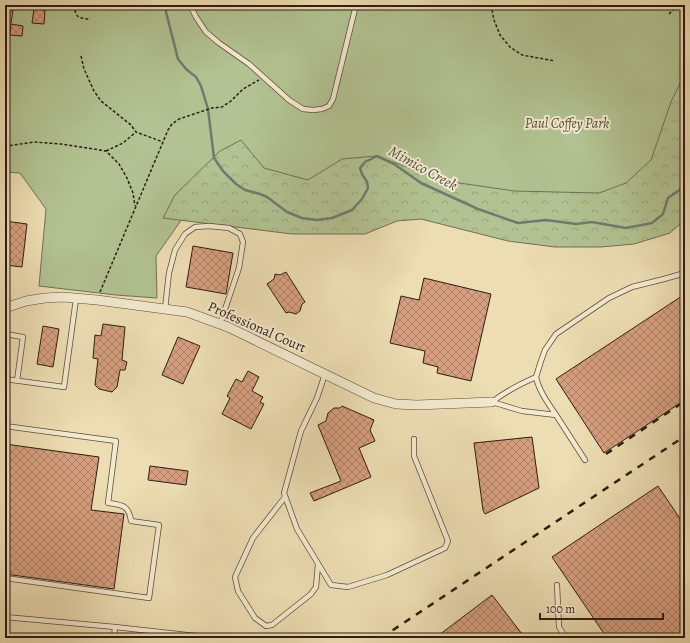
<svg xmlns="http://www.w3.org/2000/svg" width="690" height="643" viewBox="0 0 690 643" font-family="Alegreya,serif">
<style>
.green{fill:#b2c292;stroke:#707052}
.forest{fill:url(#forest-crowns);stroke:#707052}
.lines{fill:none;stroke-linecap:round;stroke-linejoin:round}
.stream{stroke:#6e7c6e;stroke-width:2.5}
.building{fill:url(#building-cross-hatch);stroke:#2d1d13}
.lane-casing{stroke:#5d4d3b;stroke-width:6}
.street-casing{stroke:#5d4d3b;stroke-width:10}
.path{stroke:#2d1d13;stroke-width:1.5;stroke-dasharray:3 2;stroke-linecap:butt}
.lane{stroke:#f3e9ce;stroke-width:4.5}
.street{stroke:#f3e9ce;stroke-width:9}
.rail{stroke:#2d1d13;stroke-width:2.5;stroke-dasharray:7 7;stroke-linecap:butt}
.labels{text-anchor:middle;dominant-baseline:central;stroke-width:4;stroke-linejoin:round;paint-order:stroke}
.park-label{font-size:14px;font-style:italic;fill:#554f39;stroke:#f3e9ce}
.street-label{font-size:14px;fill:#2d1d13;stroke:#f3e9ce}
.water-label{font-size:15px;font-style:italic;fill:#4d4d41;stroke:#f3e9ce}
</style>
<defs>
<pattern id="forest-crowns" width="20" height="18" patternUnits="userSpaceOnUse"><rect width="20" height="18" fill="#b2c292"/><path d="M2 6a3 3 0 1 1 6 0M12 15a3 3 0 1 1 6 0" fill="none" stroke="#99a67d"/></pattern>
<pattern id="building-cross-hatch" width="8" height="8" patternUnits="userSpaceOnUse"><rect width="8" height="8" fill="#d69f7f"/><path d="M0 0l8 8M0 8l8-8" fill="none" stroke="#ae8167"/></pattern>
</defs>
<rect width="100%" height="100%" fill="#edddb3"/>
<filter id="stains"><feTurbulence type="fractalNoise" baseFrequency=".005" numOctaves="4"/><feColorMatrix values="0 0 0 0 .2 0 0 0 0 .09 0 0 0 0 .02 0 0 0 .5 -.17"/></filter>
<radialGradient id="worn" r=".72"><stop offset=".6" stop-color="#630" stop-opacity="0"/><stop offset="1" stop-color="#630" stop-opacity=".3"/></radialGradient>
<!-- green -->
<path class="green" d="M5 5H682L685 11V220L654 238 586 243 378 181 182 219 156 256 157 298 116 295 39 286 46 209 20 173 5 172Z"/>
<!-- forest -->
<path class="forest" d="M685 73V220L670 233 634 244 601 247H555L508 241 421 219 397 221 365 234H292L163 218 175 195 220 151 241 140 264 168 308 180 342 159 376 156 446 181 514 191 599 193 626 183 651 160 671 102Z"/>
<g class="lines">
<!-- stream -->
<path class="stream" d="M166 5V12L178 59 186 69 196 77 201 86 208 109 214 158 223 171 236 184 245 190 260 194 267 197 287 212 302 218 317 220 332 218 352 210 362 199 368 188 367 182 362 174 360 168 365 162 377 156 394 164 421 183 478 209 518 223 546 220 576 224 592 222 626 228 652 223 663 214 668 198 685 186"/>
</g>
<!-- building -->
<path class="building" d="M5 9 13 10 11 23 5 22Z
M34 9 45 10 44 24 32 23Z
M11 24 23 26 22 36 10 35Z
M5 221 27 224 22 267 5 265Z
M193 246 233 253 226 294 186 287Z
M286 272 305 302 302 304 300 311 296 314 289 312 286 313 267 284 274 279 275 274 280 275Z
M424 278 491 294 471 381 437 373 438 367 423 363 425 351 390 343 401 296 419 300Z
M685 294V400L604 453 556 379Z
M103 324 125 327 122 360 127 362 125 370H120L117 387 112 392 99 389 95 385 98 359 93 358 95 335 101 336Z
M43 326 59 329 53 367 37 364Z
M178 337 200 346 183 384 162 375Z
M248 371 259 377 252 391 263 397 260 402 264 404 251 429 222 414 230 398 227 396 236 379 242 382Z
M342 406 374 420 370 430 375 441 359 448 371 477 314 501 310 493 341 481 318 425 326 421 328 413 334 408H340Z
M532 437 539 488 485 514 483 510 474 443Z
M5 444 99 457 91 510 124 514 114 589 5 574Z
M150 466 188 471 186 485 148 480Z
M658 486 685 526V638H607L552 557Z
M492 595 525 638H435Z"/>
<g class="lines">
<defs>
<path id="lane" d="M190 5 196 17 206 32 219 43 249 64 289 100 303 109 313 110 322 109 329 106 333 99 356 5
M165 309 169 273 175 250 185 234 195 227 209 226 229 228 240 234 243 242 239 268 220 324
M5 334 23 337 17 381
M325 374 317 398 301 431 284 493 297 529 331 585 348 587 387 575 445 548 448 541 414 456V439
M536 377 541 361 545 350 556 334 609 298 632 287 664 279 685 273
M5 379 64 387 76 299
M492 402 522 411 556 415 585 460
M492 402C506 391 520 384 536 377 539 391 548 403 556 415
M5 426 116 441 108 503C122 505 129 505 131 521L159 525 149 598 5 578
M285 497 253 538 235 577 238 591 255 618 266 626 272 625 311 594 316 587 318 564
M557 585 559 627 566 638
M5 617 115 627 205 637V638
M114 638 115 627"/>
<path id="street" d="M5 308 26 301 45 298 63 297 97 300 187 312 228 327 374 398 396 404 417 405 492 402"/>
</defs>
<!-- lane casing -->
<use href="#lane" class="lane-casing"/>
<!-- street casing -->
<use href="#street" class="street-casing"/>
<!-- path -->
<path class="path" d="M74 5C76 17 77 18 89 19
M491 5 494 20 500 35 510 47 522 55 555 61
M11 9 12 5
M669 14 678 5
M81 56 84 69 94 91 101 101 131 125 136 132 163 142
M5 128 7 146
M5 147 7 146 34 142 61 144 106 151 119 164 127 178 133 193 135 206
M106 151 123 143 136 132
M100 292 168 130 172 124 179 119 212 108 222 107 231 101 243 89 259 80"/>
<!-- lane -->
<use href="#lane" class="lane"/>
<!-- street -->
<use href="#street" class="street"/>
<!-- rail -->
<path class="rail" d="M606 454 685 401
M381 638 685 436"/>
</g>
<g class="labels">
<!-- park labels -->
<g class="park-label">
<text x="567" y="123">Paul Coffey Park</text>
</g>
<!-- street labels -->
<g class="street-label">
<text transform="translate(257 327) rotate(24)">Professional Court</text>
</g>
<!-- water labels -->
<g class="water-label">
<text transform="translate(423 168) rotate(29)">Mimico Creek</text>
</g>
</g>
<!-- margin -->
<rect width="690" height="643" fill="none" stroke="#edddb3" stroke-width="20"/>
<rect x="6" y="6" width="678" height="631" fill="none" stroke="#2d1d13" stroke-width="2"/>
<rect x="10" y="10" width="670" height="623" fill="none" stroke="#2d1d13"/>
<!-- scale -->
<path d="M540 613v6h123v-6" fill="none" stroke="#2d1d13" stroke-width="2"/>
<text x="546" y="613" font-size="12" fill="#2d1d13" stroke="#f3e9ce" stroke-width="3" paint-order="stroke">100 m</text>
<rect width="100%" height="100%" filter="url(#stains)"/>
<rect width="100%" height="100%" fill="url(#worn)"/>
</svg>
